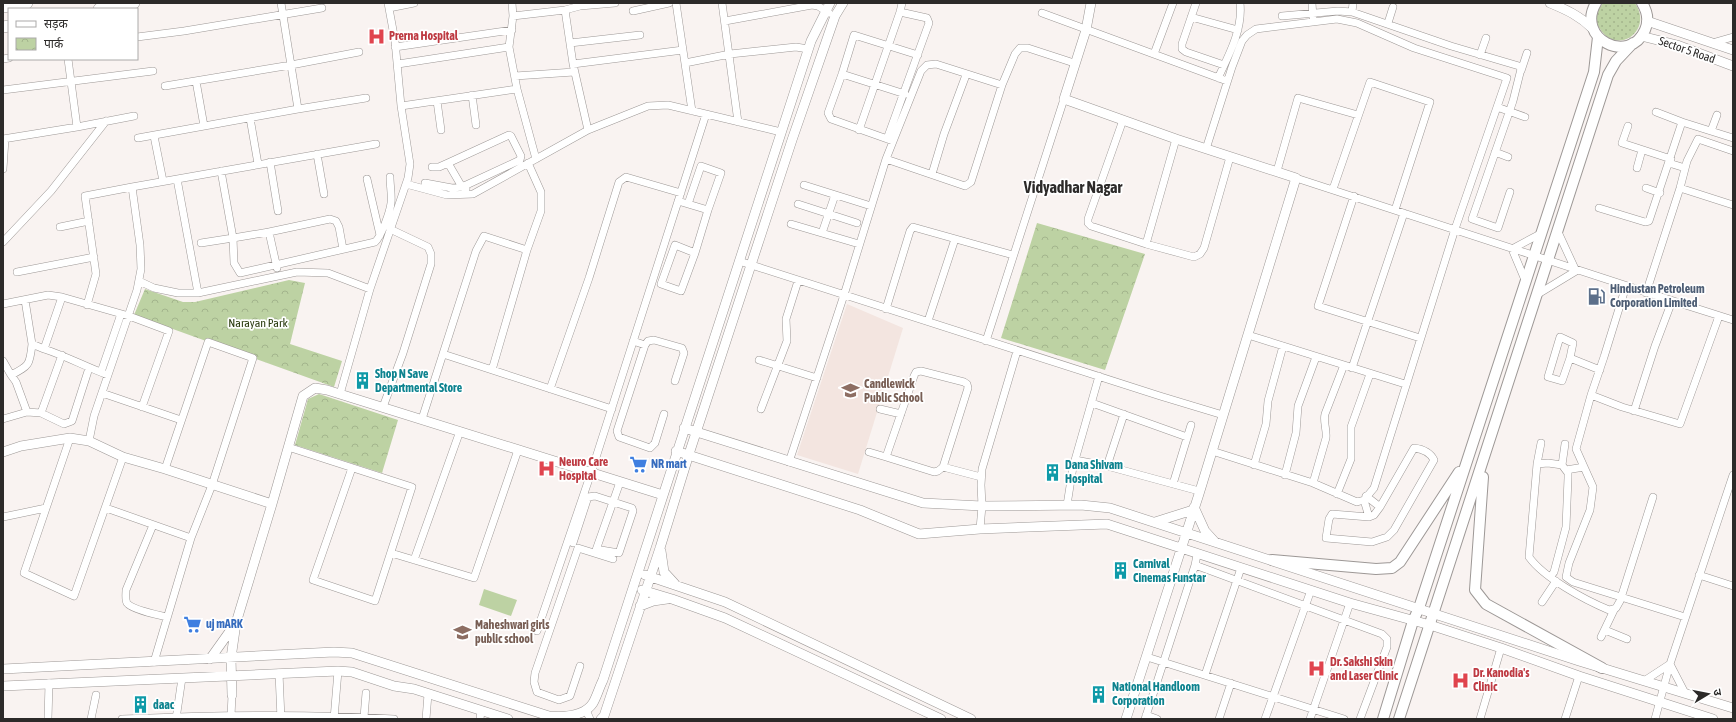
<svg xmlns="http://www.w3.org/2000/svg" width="1736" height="722" viewBox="0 0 1736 722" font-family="'Asap Condensed','Noto Sans Devanagari',sans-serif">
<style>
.built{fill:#f3e5e0}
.grass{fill:url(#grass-dots)}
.park{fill:url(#park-crowns)}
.garden{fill:#bdd2a3}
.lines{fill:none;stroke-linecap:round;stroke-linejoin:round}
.minor-casing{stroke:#9d9896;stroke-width:8}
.tertiary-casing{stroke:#9d9896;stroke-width:10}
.secondary-casing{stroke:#9d9896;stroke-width:12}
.primary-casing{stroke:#9d9896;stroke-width:12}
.minor{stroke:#fff;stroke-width:7}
.tertiary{stroke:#fff;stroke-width:9}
.secondary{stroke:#fff;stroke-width:10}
.primary{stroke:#fff;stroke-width:11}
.labels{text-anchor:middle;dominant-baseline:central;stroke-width:3.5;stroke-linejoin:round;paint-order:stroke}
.health-label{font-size:12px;font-weight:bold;fill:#be3a42;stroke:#fff;text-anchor:start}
.street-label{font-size:12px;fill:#2c2a29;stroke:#fff}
.service-label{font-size:12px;font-weight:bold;fill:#4e5e75;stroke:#fff;text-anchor:start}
.park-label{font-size:12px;fill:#2b3c10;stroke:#fff}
.culture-label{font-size:12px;font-weight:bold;fill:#0d838f;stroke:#fff;text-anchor:start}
.education-label{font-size:12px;font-weight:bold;fill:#785e54;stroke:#fff;text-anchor:start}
.shop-label{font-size:12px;font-weight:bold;fill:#366cbe;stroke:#fff;text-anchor:start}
.district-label{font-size:16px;font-weight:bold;fill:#2c2a29;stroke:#fff}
</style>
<defs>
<pattern id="grass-dots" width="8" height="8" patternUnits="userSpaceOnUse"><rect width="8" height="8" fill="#bdd2a3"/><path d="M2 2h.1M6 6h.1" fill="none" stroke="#a3b48c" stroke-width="1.8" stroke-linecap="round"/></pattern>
<pattern id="park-crowns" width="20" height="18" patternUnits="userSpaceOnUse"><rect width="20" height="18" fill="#bdd2a3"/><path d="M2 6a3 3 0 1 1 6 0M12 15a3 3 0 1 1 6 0" fill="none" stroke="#a3b48c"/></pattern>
</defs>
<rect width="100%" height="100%" fill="#f9f3f1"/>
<!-- built -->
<path class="built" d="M847 304 903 328 858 474 797 455Z"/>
<!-- grass -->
<path class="grass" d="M1603 3H1635C1654 31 1617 56 1600 29 1594 20 1597 11 1603 3Z"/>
<!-- park -->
<path class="park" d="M1037 223 1145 254 1105 370 1001 338Z
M289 280 305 283 290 344 342 361 334 387 134 315 145 289 183 302H195Z
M319 394 398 420 382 473 295 445 308 399Z"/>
<!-- garden -->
<path class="garden" d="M484 589 517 600 511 616 479 605Z"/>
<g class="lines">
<defs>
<path id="minor" d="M281 3 298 109
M512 3 513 16 509 47 517 89 536 159
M676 3 692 111
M722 3 738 122
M1196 3 1182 44V49L1186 52 1224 65
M1312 3 1313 17
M580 6 615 3
M389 8 414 3
M565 10 573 64 588 130
M633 11 669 3
M1352 12 1353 3
M1042 13 1227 81
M513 16 565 10 580 6 579 3
M1282 16 1338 11 1352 12 1451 46 1519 66 1521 69 1513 101 1472 219 1498 228 1510 192
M1191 17 1238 30
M725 21 812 5 818 6 829 13
M1388 23 1393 7
M137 37 184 31 322 8
M570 43 640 35
M1712 43 1733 37
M395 47 512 30
M1154 54 1173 3
M1480 55 1486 38
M3 59 9 58
M685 63 730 54 796 47 808 49
M398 64 509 47
M573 64 683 50
M1521 71 1527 53
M842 74 905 94
M515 76 574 72
M1218 78C1229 55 1243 29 1240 3
M196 81 204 126
M165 86 291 65 359 52
M3 90 153 71
M472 95 476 125
M437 101 441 130
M401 106 517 89
M1497 107 1525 117
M1656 112 1682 122
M250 118 258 164
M1123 120 1088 219V223L1091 226 1146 244
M1628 126 1622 143 1671 159
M77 127 134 116
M859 130 900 12 902 3
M1711 131 1717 115
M154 136 163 181
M138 138 298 109 366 98
M3 139 77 127 68 59
M887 139 929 23 927 18 900 12
M1176 139 1146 244 1194 257 1200 254 1204 248 1230 157
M893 141 831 119 828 113 842 74 854 35 918 55
M1206 149 1232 67 1242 41 1247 35 1256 29 1337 19 1357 23 1414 48 1507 78 1455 229 1374 488 1364 500 1357 502 1313 483 1212 451
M1495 152 1508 157
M317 154 324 194
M886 159 965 186 971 182 1002 85 1015 54 1020 48H1028L1074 63
M270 162 278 211
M448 163 462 187 466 189
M1669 163 1685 168
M1637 168 1642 150
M3 169 5 139
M221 171 233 238 269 232
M1277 171 1298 98 1358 115
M932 174 944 134 966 75
M1296 178C1442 225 1587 274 1733 320
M177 179 198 293
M367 179 380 235
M425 183 452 188 462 187 520 160 521 156 511 136 509 135 448 163 439 167H432
M406 184 447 195 473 194 588 130 648 106 668 105 781 132
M804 185 871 206
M1646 188 1660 193
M1680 188 1733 205
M1333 189 1370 82 1430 102 1395 210
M1354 196 1318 306 1420 338
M678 201 708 210 695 253 675 245 661 284 681 291 695 253
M688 204 701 166 721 173 708 210
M798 204 857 223
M1599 208 1645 222 1649 221 1682 122 1733 138
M791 224 859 244
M60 227 89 221
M822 233 835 195
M3 242 51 191 106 121
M201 243 233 238 234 263 240 273 375 242C381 237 390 212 391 203 392 195 390 186 390 177
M527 250 541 211V192L528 163
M739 261 1160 396 1223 415
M277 268 269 232 330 219 336 221 339 227 343 249
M17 272 94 257
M1525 280 1512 249 1540 234
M139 281 154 288 178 293H198L297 272 328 273 370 289
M1626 286 1604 357 1591 395 1622 407 1680 424 1719 316
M1646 293 1680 188 1687 161 1698 139 1733 151
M1538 294 1576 271 1558 232
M25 300 32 344 44 349 62 297
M3 304 48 295 62 297 129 316 169 331 142 407
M87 305 96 274 85 196 132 187
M886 309 910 231 913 227 1013 255
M928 321 955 239
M1248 335 1405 384
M633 341 645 345 648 341 654 340 682 348 684 353 675 381
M986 341 1064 99
M645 345 617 431 619 437 650 448 655 443 664 414
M44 349C66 356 86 367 108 375
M443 354 612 409
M62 355 41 413 64 424 72 421 89 368
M1570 358 1562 381 1548 377 1560 337 1573 343 1570 358 1600 370
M759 360 817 378
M3 361 11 375
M1352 368 1404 213
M921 371 964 382 967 384 968 388 943 467 938 471 934 472 886 457 914 376 916 372Z
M101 372 121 314
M550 389 589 278 619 182 626 177 681 193
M102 393 181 420
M340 394 370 289 408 178 410 164 401 106 395 41 388 3
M1591 395 1576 449 1593 487 1590 510 1569 563 1566 577 1573 582 1685 617
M1092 403 1187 437
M383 407 403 353 431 264V254L428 247 390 229
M761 409 787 341 786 319 798 281
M880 409 901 414
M1634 411 1655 346 1672 301
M27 412 16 382 11 375C29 366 30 365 32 344
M1124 414 1107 466 1199 491
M3 419 27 412 41 413
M422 419 476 251 484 236 527 250 492 370
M70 438 24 573 74 596 123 457
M89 441 94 416 137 290 141 269 140 245 132 187 376 144
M288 447 412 487 375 601 313 580 352 468
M1414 448C1423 449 1430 452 1434 460L1394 530 1387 537 1372 542 1326 538 1329 519 1332 514 1369 517 1374 515 1380 507Z
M869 452 886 457
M1075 460 1107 466
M789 462 844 295 886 159 921 71 927 65 936 64 1002 85
M1537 464 1541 443
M1254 465 1266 424 1268 401 1283 346
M1562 465 1565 444
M943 467 981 477
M165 469 208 342 253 358 212 485 191 538
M1566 470 1584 467
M1285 475 1296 433 1298 406 1316 357
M1313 483 1326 438C1327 429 1323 422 1325 414L1344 365
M1173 484 1191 425
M1337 494 1351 459V427L1370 374
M1366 496 1380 507
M1364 500 1369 517
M1067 505 1073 467 1099 376
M106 508 191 538 154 662
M3 517 46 508
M153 525 126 590C126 594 125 600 127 603 132 610 159 615 167 617
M980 529 982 506 981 485 982 469 1017 351
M573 543 588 497 595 496 632 508 633 511 619 553 601 550
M596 550 620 482
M391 553 474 578 518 450
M414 560 460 431
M1195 565 1382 634 1387 639V647L1360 719
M1699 575 1733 586
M1551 576 1554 572 1566 527 1568 478V473L1562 465 1548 463 1537 464 1529 557C1544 578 1585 600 1609 610L1616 608 1620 601 1653 497
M1542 602 1556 581
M1605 630 1627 639
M537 631 591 473 706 114
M1601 637 1614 610
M1147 657 1344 719
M580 666 570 696 559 700 537 692 534 682 535 673 578 548 613 559
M279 673 281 719
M1205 675 1241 568
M1644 681 1670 664 1685 693
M586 710 590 719
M1146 715 1157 719
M231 716 232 695
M364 717 366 693
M48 719 49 683
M91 719 96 695
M122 719C212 715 303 713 394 719
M176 719 182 678
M334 719 338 671
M426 719 428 694
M480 719 481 711
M1145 719 1195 565 1197 555
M1219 719 1231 683
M1265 719 1311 590
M1310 719 1350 603
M1480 719 1501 648
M1565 719 1579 676
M1655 719 1670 664 1733 475"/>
<path id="tertiary" d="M1091 3 1086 30 1064 99 1176 139 1296 178 1199 494 1126 719
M1550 3C1567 10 1580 16 1593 29
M1647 21 1733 50
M1641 36 1677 45 1733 66
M684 428 923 503 982 506 1081 505 1110 508 1579 661 1733 708
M676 451 860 510 919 534 980 529 1107 524 1350 603 1430 625 1501 648 1579 676 1713 719
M3 452 21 446 70 438 89 441 123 457 165 469 272 504
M1194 507 1205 531 1215 542
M1155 522 1193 510
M661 551 664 572 675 584
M645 575 725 602 971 719
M642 590 672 599 725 618 941 719
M640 606 653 601 667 599
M210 659 235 624
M3 669 334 652 352 653 549 716C562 717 584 717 593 703 597 696 599 688 603 680L811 41 830 3
M3 686 338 671 352 672 394 686 414 689 508 719
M232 695 231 658 236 623 272 504 303 396 315 388 327 390 663 495
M601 719 604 716 660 548 689 454 792 140 835 16 843 3"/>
<path id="secondary" d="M1596 3C1575 38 1629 66 1645 30 1649 21 1647 11 1642 3
M1483 477 1475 590 1486 604 1602 668
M1272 560 1376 569 1392 568 1400 562 1459 472
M1383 719 1413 621 1419 608 1594 72 1598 37
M1399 719 1608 75 1616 61 1633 43"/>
<path id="primary" d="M3 7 27 3
M99 9 134 3
M3 27 9 26"/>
</defs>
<!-- minor casing -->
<use href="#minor" class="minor-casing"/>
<!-- tertiary casing -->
<use href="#tertiary" class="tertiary-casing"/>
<!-- secondary casing -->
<use href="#secondary" class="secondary-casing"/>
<!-- primary casing -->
<use href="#primary" class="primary-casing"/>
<!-- minor -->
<use href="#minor" class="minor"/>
<!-- tertiary -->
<use href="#tertiary" class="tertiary"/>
<!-- secondary -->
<use href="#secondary" class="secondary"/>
<!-- primary -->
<use href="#primary" class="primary"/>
</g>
<!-- icons -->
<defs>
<symbol id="hospital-bare" viewBox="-9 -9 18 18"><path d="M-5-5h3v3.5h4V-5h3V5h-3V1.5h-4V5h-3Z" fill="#e0444e" stroke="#fff" stroke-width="2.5" paint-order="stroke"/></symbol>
<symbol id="fuel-bare" viewBox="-9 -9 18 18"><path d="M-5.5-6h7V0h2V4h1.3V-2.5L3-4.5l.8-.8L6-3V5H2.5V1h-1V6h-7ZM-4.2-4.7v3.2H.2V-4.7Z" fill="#5c6f8a" stroke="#fff" stroke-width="2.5" paint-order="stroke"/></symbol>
<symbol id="building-bare" viewBox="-9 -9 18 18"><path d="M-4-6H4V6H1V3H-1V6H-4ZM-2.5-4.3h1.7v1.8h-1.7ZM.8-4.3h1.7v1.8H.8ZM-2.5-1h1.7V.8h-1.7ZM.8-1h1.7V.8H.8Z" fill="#0f9aa8" stroke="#fff" stroke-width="2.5" paint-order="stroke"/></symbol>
<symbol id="school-bare" viewBox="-9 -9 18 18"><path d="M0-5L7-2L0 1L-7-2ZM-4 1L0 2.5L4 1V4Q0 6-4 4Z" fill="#8d6e63" stroke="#fff" stroke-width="2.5" paint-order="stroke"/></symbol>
<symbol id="supermarket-bare" viewBox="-9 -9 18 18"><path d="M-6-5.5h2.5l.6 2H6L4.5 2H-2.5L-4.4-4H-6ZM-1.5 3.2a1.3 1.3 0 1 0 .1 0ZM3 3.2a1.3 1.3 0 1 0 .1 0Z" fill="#3f7fe0" stroke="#fff" stroke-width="2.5" paint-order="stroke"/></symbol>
</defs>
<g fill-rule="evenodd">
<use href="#hospital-bare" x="364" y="24" width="25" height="25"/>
<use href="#fuel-bare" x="1584" y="284" width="25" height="25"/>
<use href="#building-bare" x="350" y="368" width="25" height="25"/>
<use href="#school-bare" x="838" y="378" width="25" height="25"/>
<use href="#supermarket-bare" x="626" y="452" width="25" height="25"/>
<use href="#hospital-bare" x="534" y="456" width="25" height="25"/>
<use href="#building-bare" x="1040" y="460" width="25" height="25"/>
<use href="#building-bare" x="1108" y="558" width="25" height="25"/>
<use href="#supermarket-bare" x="180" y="612" width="25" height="25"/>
<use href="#school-bare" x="450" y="620" width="25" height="25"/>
<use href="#hospital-bare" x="1304" y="656" width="25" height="25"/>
<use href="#hospital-bare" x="1448" y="668" width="25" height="25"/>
<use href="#building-bare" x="1086" y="682" width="25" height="25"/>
<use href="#building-bare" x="128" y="692" width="25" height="25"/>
</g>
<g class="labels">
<!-- health labels -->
<g class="health-label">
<text x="389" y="36">Prerna Hospital</text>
<text x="559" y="462">Neuro Care<tspan x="559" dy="14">Hospital</tspan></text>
<text x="1330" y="662">Dr. Sakshi Skin<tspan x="1330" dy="14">and Laser Clinic</tspan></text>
<text x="1473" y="673">Dr. Kanodia's<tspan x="1473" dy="14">Clinic</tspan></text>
</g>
<!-- street labels -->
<g class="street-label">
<text transform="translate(1687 50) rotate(19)">Sector 5 Road</text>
</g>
<!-- service labels -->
<g class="service-label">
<text x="1610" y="289">Hindustan Petroleum<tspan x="1610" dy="14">Corporation Limited</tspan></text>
</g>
<!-- park labels -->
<g class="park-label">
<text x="258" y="323">Narayan Park</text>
</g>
<!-- culture labels -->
<g class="culture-label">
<text x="375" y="374">Shop N Save<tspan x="375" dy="14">Departmental Store</tspan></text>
<text x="1065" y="465">Dana Shivam<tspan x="1065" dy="14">Hospital</tspan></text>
<text x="1133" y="564">Carnival<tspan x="1133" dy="14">Cinemas Funstar</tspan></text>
<text x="1112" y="687">National Handloom<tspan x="1112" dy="14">Corporation</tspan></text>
<text x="153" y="705">daac</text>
</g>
<!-- education labels -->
<g class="education-label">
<text x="864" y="384">Candlewick<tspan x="864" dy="14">Public School</tspan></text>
<text x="475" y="625">Maheshwari girls<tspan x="475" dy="14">public school</tspan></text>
</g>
<!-- shop labels -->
<g class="shop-label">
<text x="651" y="464">NR mart</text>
<text x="206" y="624">uj mARK</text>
</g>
<!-- district labels -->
<g class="district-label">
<text x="1073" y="187">Vidyadhar Nagar</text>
</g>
</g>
<!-- border -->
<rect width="1736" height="722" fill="none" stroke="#2c2a29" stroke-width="8"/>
<!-- legend -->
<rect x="8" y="8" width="130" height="52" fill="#ffffff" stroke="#abaaa9"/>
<rect x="16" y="21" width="20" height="6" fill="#ffffff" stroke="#abaaa9"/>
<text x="44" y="28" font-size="12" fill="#2c2a29">सड़क</text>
<rect x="16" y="38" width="20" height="12" fill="url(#park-crowns)" stroke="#abaaa9"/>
<text x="44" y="48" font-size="12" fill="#2c2a29">पार्क</text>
<!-- north arrow -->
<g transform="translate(1708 694) rotate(80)" stroke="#ffffff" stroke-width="3" paint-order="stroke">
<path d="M0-3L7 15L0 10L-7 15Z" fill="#2c2a29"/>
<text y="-6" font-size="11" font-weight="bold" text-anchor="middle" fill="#2c2a29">उ</text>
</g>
</svg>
